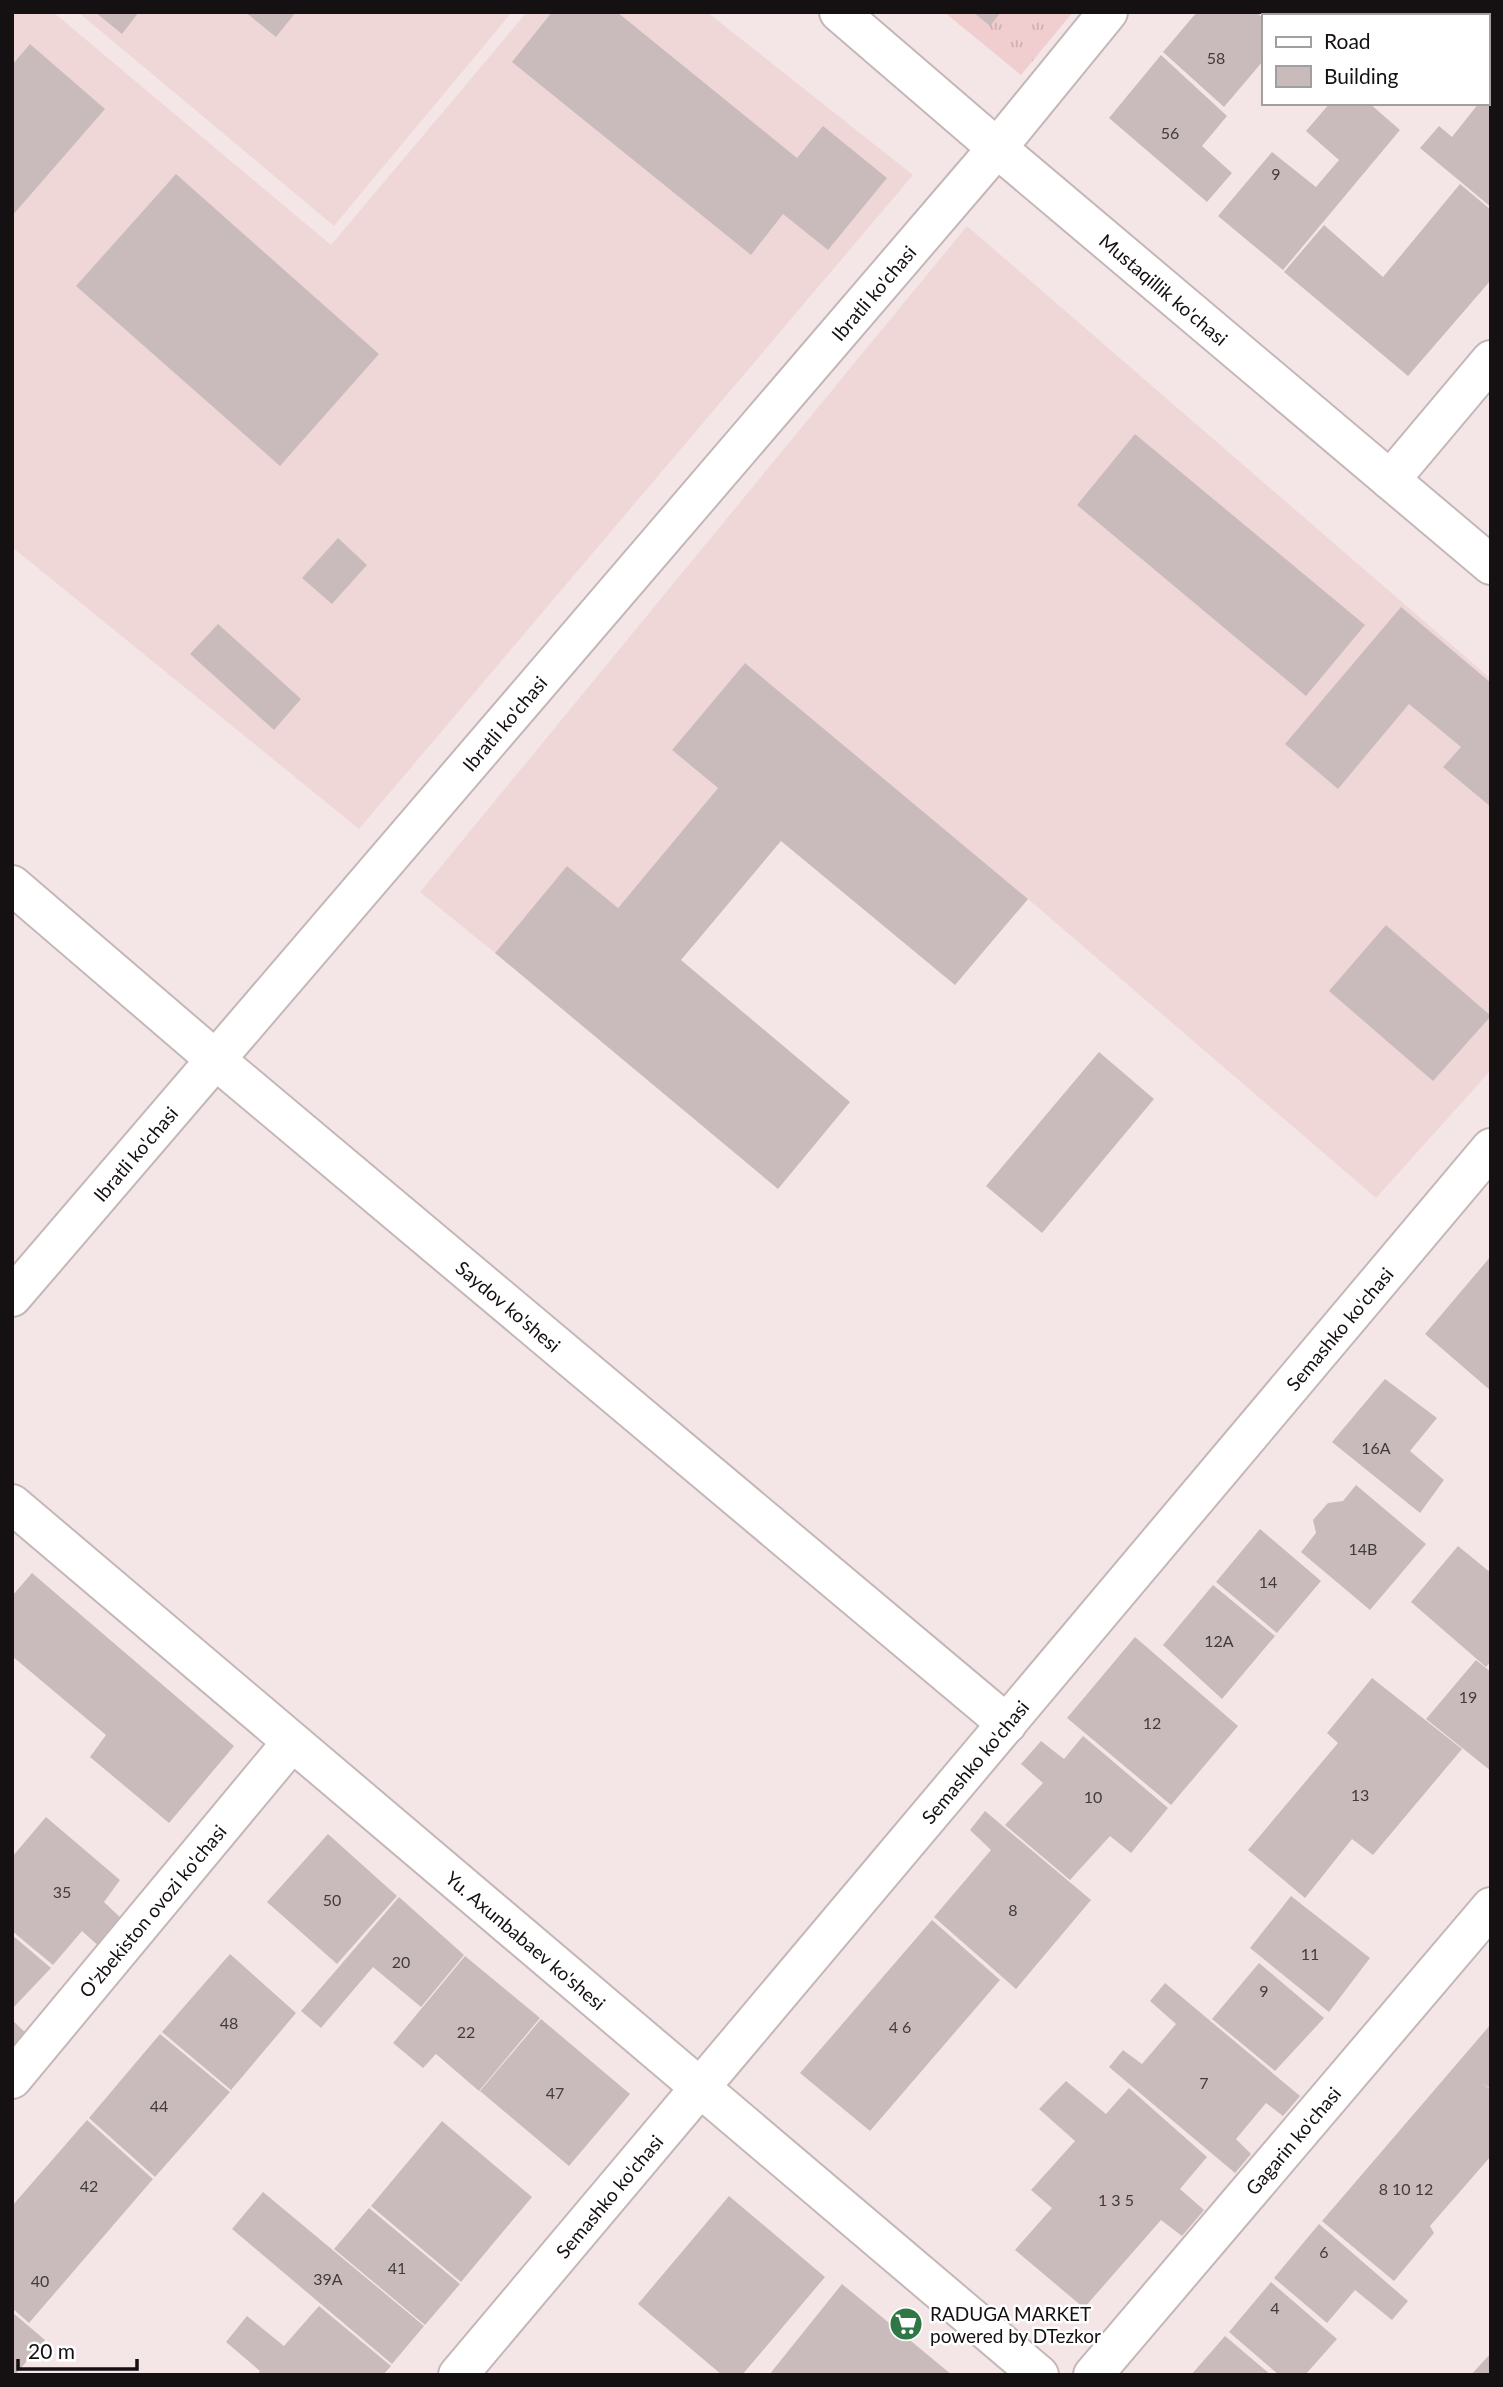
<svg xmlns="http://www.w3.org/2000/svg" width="1503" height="2387" viewBox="0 0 1503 2387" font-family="Lato,sans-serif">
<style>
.built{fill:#efd7d8}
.park{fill:url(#park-tufts)}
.building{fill:#c9bbbc}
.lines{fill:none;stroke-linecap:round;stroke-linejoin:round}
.minor-casing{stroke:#c5b7b7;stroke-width:42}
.minor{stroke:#fff;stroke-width:38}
.labels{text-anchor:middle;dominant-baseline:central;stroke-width:5;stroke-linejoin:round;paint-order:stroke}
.number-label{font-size:16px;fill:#423b3c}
.street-label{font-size:19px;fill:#151011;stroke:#fff}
.poi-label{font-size:19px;fill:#151011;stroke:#fff;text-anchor:start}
</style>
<defs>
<pattern id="park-tufts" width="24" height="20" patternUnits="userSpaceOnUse" patternTransform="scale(1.75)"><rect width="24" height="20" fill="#f0cecf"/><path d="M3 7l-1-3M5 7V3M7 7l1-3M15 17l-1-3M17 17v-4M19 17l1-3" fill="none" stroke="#cdb0b1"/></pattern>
</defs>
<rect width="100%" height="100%" fill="#f4e6e6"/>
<!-- built -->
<path class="built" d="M12 12H53L331 245 527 12H707L913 175 359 829 12 547Z
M78 12H512L334 226Z
M967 226 1491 679V1070L1376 1198 1028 899 745 663 672 750 718 788 618 908 567 866 495 953 420 892Z"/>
<!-- park -->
<path class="park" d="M944 12H1073L1021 75Z"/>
<!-- building -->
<path class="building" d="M95 12H139L122 34Z
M245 12H296L276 37Z
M552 12H617L797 158 823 126 887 178 828 250 783 214 751 255 512 62Z
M973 12H1001L990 26Z
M1197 12H1256L1263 18V61L1224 107 1163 52Z
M1263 12H1307L1311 16H1267Z
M30 44 105 109 12 216V65Z
M1161 55 1227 116 1202 146 1232 173 1207 202 1109 118Z
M1491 64V207L1420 148 1439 126 1452 137 1479 103H1487V68Z
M1330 103H1369L1400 130 1283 270 1218 216 1272 152 1316 187 1339 160 1306 131Z
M176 174 379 354 280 466 76 286Z
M1460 184 1491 210V280L1408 376 1284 272 1324 225 1383 277Z
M1135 434 1365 625 1306 696 1077 505Z
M338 538 367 565 332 604 302 578Z
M1401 607 1491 683V807L1443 767 1461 747 1409 704 1338 789 1285 744Z
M218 624 301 699 274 730 190 654Z
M745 663 1028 899 955 985 781 841 681 960 850 1102 778 1189 495 953 567 866 618 908 718 788 672 750Z
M1386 925 1491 1016 1433 1081 1329 991Z
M1099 1052 1154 1099 1042 1233 986 1186Z
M1491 1256V1391L1425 1334Z
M1385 1379 1437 1418 1410 1451 1444 1480 1420 1513 1332 1442Z
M1356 1485 1426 1544 1370 1610 1301 1552 1316 1533 1313 1520 1328 1503 1343 1501Z
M1260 1529 1321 1581 1277 1633 1216 1582Z
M1458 1546 1491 1573V1661L1486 1667 1411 1602Z
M32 1573 234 1746 169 1823 90 1757 106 1735 12 1656V1596Z
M1213 1585 1275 1636 1222 1699 1163 1645Z
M1135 1637 1238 1726 1171 1805 1067 1718Z
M1476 1660 1491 1672V1771L1426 1719Z
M1372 1678 1462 1749 1373 1855 1352 1839 1305 1898 1248 1850 1338 1743 1327 1733Z
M1083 1736 1168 1808 1131 1853 1110 1836 1070 1880 1005 1825 1043 1783 1021 1764 1041 1741 1064 1759Z
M985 1811 1091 1900 1016 1989 934 1917 991 1850 970 1830Z
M46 1817 120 1880 104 1902 125 1922 102 1949 82 1931 53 1965 12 1931V1857Z
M328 1834 397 1896 337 1964 267 1902Z
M1291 1896 1370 1958 1329 2012 1250 1948Z
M399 1897 464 1955 421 2007 373 1967 321 2028 301 2011Z
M932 1920 1000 1980 870 2131 800 2073Z
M12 1935 51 1968 12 2009Z
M230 1954 296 2013 231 2090 162 2032Z
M465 1956 540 2018 479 2091 436 2054 423 2068 393 2043Z
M1259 1963 1324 2018 1275 2071 1212 2019Z
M1165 1983 1300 2096 1283 2116 1266 2103 1236 2139 1251 2154 1235 2173 1109 2067 1123 2050 1142 2064 1176 2024 1150 2001Z
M541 2019 630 2094 569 2166 480 2091Z
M12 2020 27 2034 12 2051Z
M1491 2024V2089L1482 2083 1491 2090V2156L1430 2226 1434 2233 1394 2281 1322 2221Z
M160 2034 230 2092 155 2177 89 2118Z
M1066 2081 1106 2114 1129 2088 1207 2157 1180 2189 1204 2210 1182 2236 1161 2220 1084 2308 1015 2250 1052 2208 1031 2190 1075 2141 1039 2109Z
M87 2120 153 2179 29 2323 12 2308V2206Z
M442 2121 532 2197 461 2282 371 2206Z
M263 2192 424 2326 392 2364 232 2229Z
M729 2196 825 2277 742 2375H722L638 2304Z
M369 2208 460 2284 425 2325 334 2249Z
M1319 2224 1408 2301 1392 2320 1355 2290 1327 2323 1274 2278Z
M1271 2282 1337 2339 1305 2375H1279L1229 2332Z
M842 2284 952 2375H769Z
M319 2306 391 2366 383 2375H257L260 2371 226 2342 247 2316 284 2346Z
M12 2312 45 2340 15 2375H12Z
M1225 2336 1271 2375H1191Z
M1491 2353V2375H1471Z"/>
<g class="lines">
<defs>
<g id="minor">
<path id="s1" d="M839 12 997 148 1491 565"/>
<path d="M1390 480 1491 360"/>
<path id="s2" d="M12 885 216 1060 1007 1724"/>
<path id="s3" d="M12 1297 997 148 1108 12"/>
<path id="s4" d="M12 1504 1039 2375"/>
<path id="s5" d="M12 2079 292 1742"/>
<path id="s6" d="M458 2375 1491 1148"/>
<path id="s7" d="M1093 2375 1491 1907"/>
</g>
</defs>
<!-- minor casing -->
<use href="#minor" class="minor-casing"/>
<!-- minor -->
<use href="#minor" class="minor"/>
</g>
<!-- icons -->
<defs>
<symbol id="supermarket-disc" viewBox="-11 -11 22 22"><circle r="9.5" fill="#2f7744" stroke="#fff"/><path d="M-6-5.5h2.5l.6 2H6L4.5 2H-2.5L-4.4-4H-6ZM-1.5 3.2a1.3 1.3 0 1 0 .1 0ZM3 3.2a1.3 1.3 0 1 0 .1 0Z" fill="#fff"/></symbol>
</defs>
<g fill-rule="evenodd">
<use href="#supermarket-disc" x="887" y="2305" width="38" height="38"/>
</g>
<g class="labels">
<!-- number labels -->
<g class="number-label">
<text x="1216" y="57">58</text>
<text x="1170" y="132">56</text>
<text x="1276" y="173">9</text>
<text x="1376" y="1447">16A</text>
<text x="1363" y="1548">14B</text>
<text x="1268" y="1581">14</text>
<text x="1219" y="1640">12A</text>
<text x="1468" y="1696">19</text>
<text x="1152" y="1722">12</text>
<text x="1360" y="1794">13</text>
<text x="1093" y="1796">10</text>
<text x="62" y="1891">35</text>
<text x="332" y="1899">50</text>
<text x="1013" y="1909">8</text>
<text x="1310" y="1953">11</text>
<text x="401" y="1961">20</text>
<text x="1264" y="1990">9</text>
<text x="229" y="2022">48</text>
<text x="900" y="2026">4 6</text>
<text x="466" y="2031">22</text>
<text x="1204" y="2082">7</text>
<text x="555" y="2092">47</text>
<text x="159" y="2105">44</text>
<text x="89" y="2185">42</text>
<text x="1406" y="2188">8 10 12</text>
<text x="1116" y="2199">1 3 5</text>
<text x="1324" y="2251">6</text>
<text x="397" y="2267">41</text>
<text x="328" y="2278">39A</text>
<text x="40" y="2280">40</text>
<text x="1275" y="2307">4</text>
</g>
<!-- street labels -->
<g class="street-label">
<text stroke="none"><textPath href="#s1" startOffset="427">Mustaqillik ko'chasi</textPath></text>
<text stroke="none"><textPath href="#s3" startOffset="1323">Ibratli ko'chasi</textPath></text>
<text stroke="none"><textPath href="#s3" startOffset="756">Ibratli ko'chasi</textPath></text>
<text stroke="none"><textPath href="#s3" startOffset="189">Ibratli ko'chasi</textPath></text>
<text stroke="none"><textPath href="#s2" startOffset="651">Saydov ko'shesi</textPath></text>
<text stroke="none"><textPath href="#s6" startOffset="1368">Semashko ko'chasi</textPath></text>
<text stroke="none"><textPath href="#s6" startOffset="802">Semashko ko'chasi</textPath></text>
<text stroke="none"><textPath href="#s5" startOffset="219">O'zbekiston ovozi ko'chasi</textPath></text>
<text stroke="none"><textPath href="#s4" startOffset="674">Yu. Axunbabaev ko'shesi</textPath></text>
<text stroke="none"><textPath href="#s7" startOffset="308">Gagarin ko'chasi</textPath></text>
<text stroke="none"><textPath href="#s6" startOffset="234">Semashko ko'chasi</textPath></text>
</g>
<!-- poi labels -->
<g class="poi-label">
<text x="930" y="2313">RADUGA MARKET<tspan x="930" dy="22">powered by DTezkor</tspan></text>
</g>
</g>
<!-- border -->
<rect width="1503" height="2387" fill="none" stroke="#151011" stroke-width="28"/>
<!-- legend -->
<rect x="1262" y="14" width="228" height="91" fill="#ffffff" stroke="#a19fa0" stroke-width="2"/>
<rect x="1276" y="37" width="35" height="10" fill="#ffffff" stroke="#a19fa0" stroke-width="2"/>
<text x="1324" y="49" font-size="21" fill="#151011">Road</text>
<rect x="1276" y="66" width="35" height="21" fill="#c9bbbc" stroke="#a19fa0" stroke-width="2"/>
<text x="1324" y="84" font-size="21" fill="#151011">Building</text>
<!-- scale -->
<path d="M18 2359v10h119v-10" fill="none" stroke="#151011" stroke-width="3.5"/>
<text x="28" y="2359" font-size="21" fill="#151011" stroke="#ffffff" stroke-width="5" paint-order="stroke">20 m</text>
</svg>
